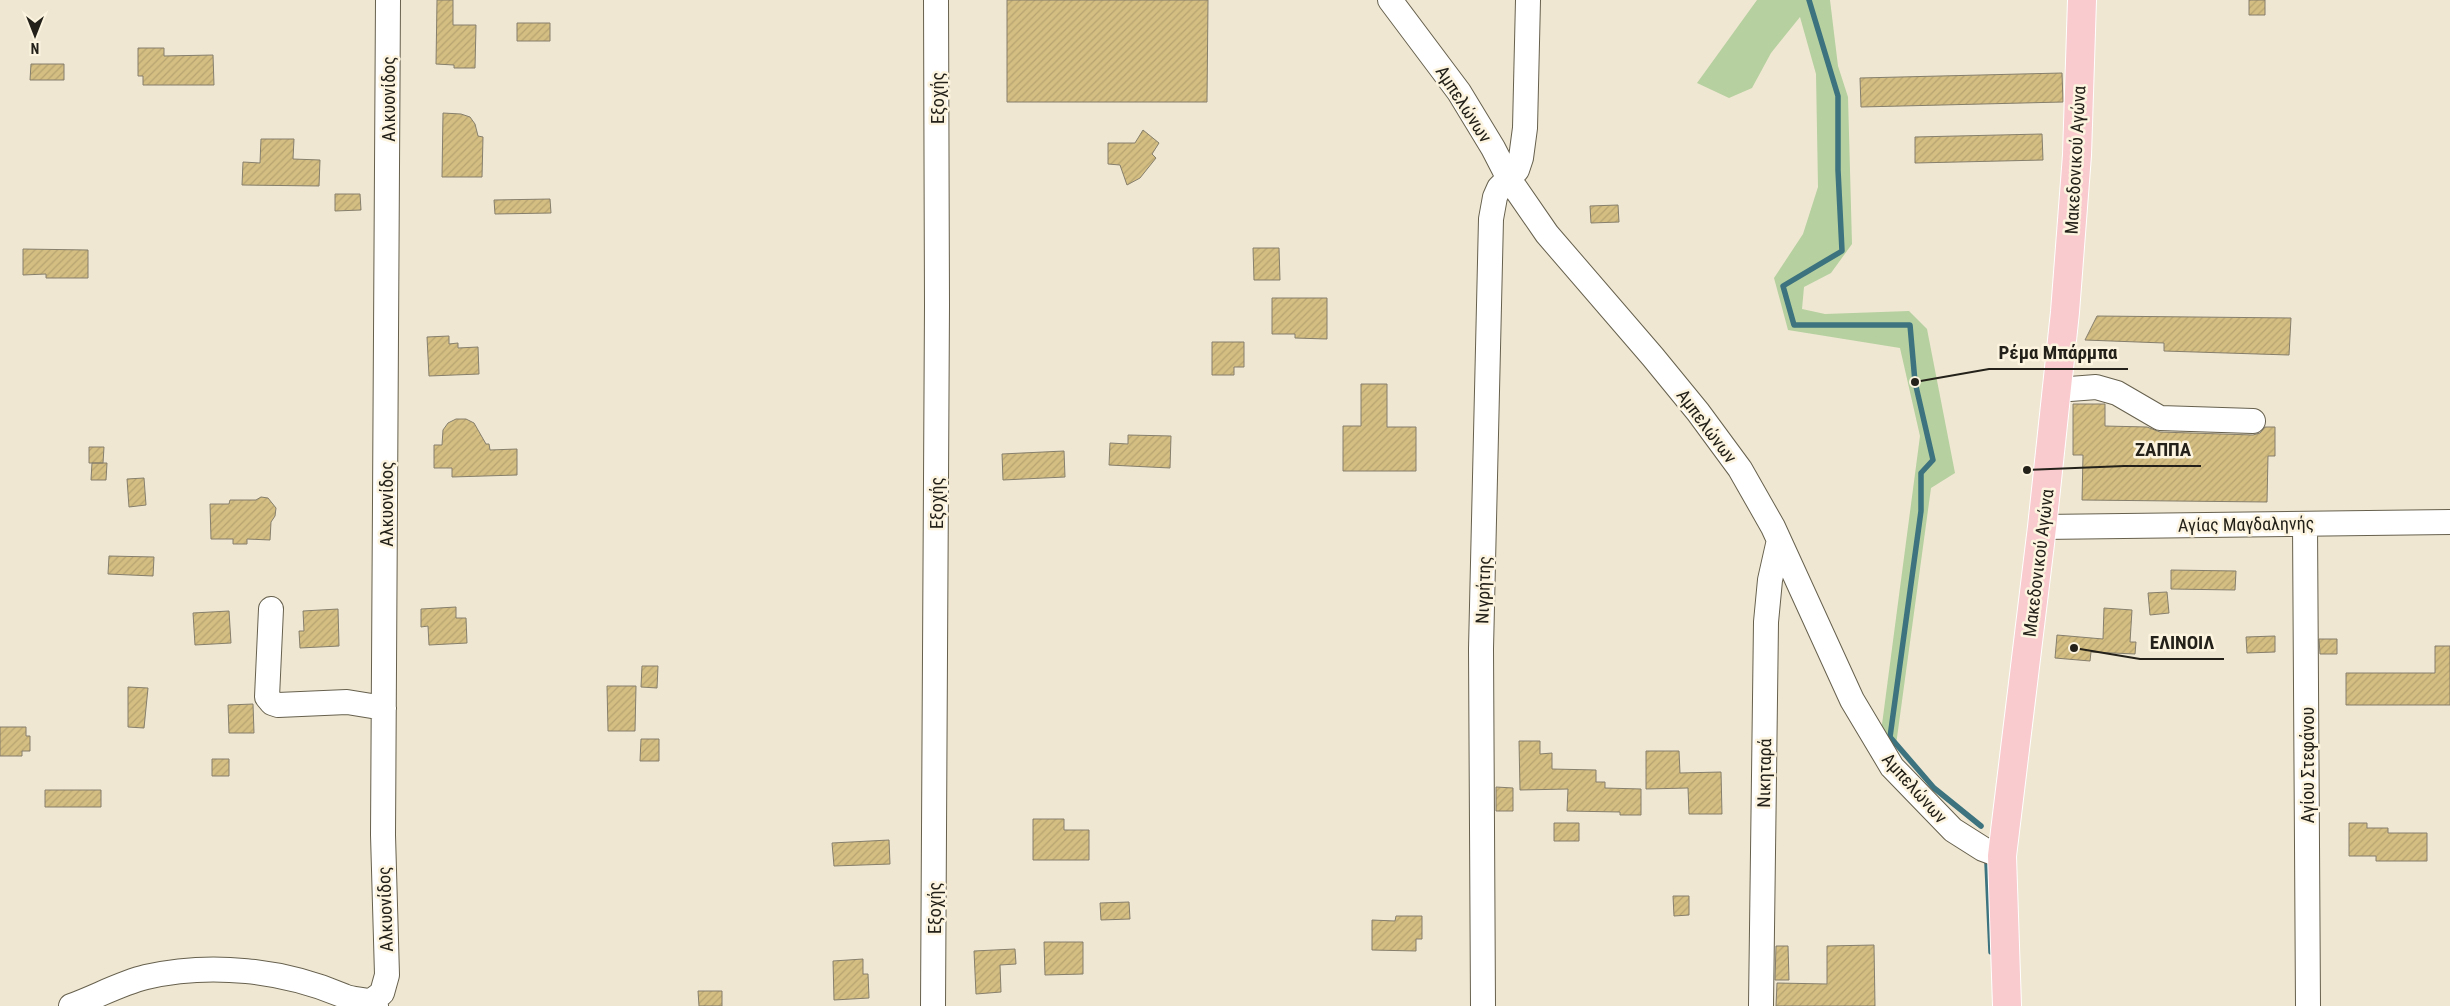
<svg xmlns="http://www.w3.org/2000/svg" width="2450" height="1006" viewBox="0 0 2450 1006" font-family="'Roboto Condensed',sans-serif">
<style>
.grass{fill:#b6d0a0}
.lines{fill:none;stroke-linecap:round;stroke-linejoin:round}
.stream{stroke:#3c737e;stroke-width:5.5}
.building{fill:url(#building-hatch);stroke:#867f6c}
.minor-casing{stroke:#66604d;stroke-width:26}
.major-casing{stroke:#fff;stroke-width:30}
.minor{stroke:#fff;stroke-width:24}
.major{stroke:#f9cbcf;stroke-width:28}
.labels{text-anchor:middle;dominant-baseline:central;stroke-width:5;stroke-linejoin:round;paint-order:stroke}
.street-label{font-size:18px;fill:#232119;stroke:#fcf4df}
.leader{fill:none;stroke:#232119;stroke-width:2}
.callout-dot{fill:#232119;stroke:#fcf4df;stroke-width:2}
.callout-label{font-size:19px;text-anchor:middle;font-weight:bold;fill:#232119;stroke:#fcf4df;stroke-width:5;stroke-linejoin:round;paint-order:stroke}
</style>
<defs>
<pattern id="building-hatch" width="6" height="6" patternUnits="userSpaceOnUse" patternTransform="scale(1.25)"><rect width="6" height="6" fill="#d4be82"/><path d="M-1 1l2-2M0 6l6-6M5 7l2-2" fill="none" stroke="#b6a370"/></pattern>
</defs>
<rect width="100%" height="100%" fill="#efe7d2"/>
<!-- grass -->
<path class="grass" d="M1757 0H1830L1838 66 1848 97 1852 244 1831 273 1804 287 1802 309 1825 314 1909 311 1927 329 1955 473 1931 488 1896 745 1881 732 1920 436 1900 348 1788 330 1774 278 1803 234 1818 187 1816 74 1800 17 1771 53 1752 88 1729 98 1697 83Z"/>
<g class="lines">
<!-- stream -->
<path class="stream" d="M1809 0 1838 96V170L1842 251 1783 286 1794 325H1910L1915 382 1933 460 1921 473V511L1890 737 1934 788 1981 826
M1987 863 1991 952"/>
</g>
<!-- building -->
<path class="building" d="M437 0H453V25H476L475 68H454V65L436 64Z
M1007 0H1208L1207 102H1007Z
M2249 0H2265V15H2249Z
M517 23H550V41H517Z
M138 48H164V56L213 55 214 85H143V76H138Z
M31 64H64V80H30Z
M2062 73 2063 102 1861 107 1860 78Z
M443 113 461 114 470 117 475 124 478 136 483 137 482 177H442Z
M1143 130 1159 143 1152 154 1156 158 1140 178 1127 185 1120 165 1108 164V143H1135Z
M2042 134 2043 160 1915 163V137Z
M261 139H294L293 159 320 160 319 186 242 185 243 162 260 163Z
M335 194H360L361 210 335 211Z
M550 199 551 213 495 214 494 200Z
M1618 205 1619 222 1591 223 1590 206Z
M1253 248H1279L1280 280H1254Z
M23 249 88 250V278H46V274L23 275Z
M1272 298H1327V339L1295 338V334H1272Z
M2097 316 2291 318 2289 355 2164 351V343L2085 340Z
M449 336V344L458 343V348L478 347 479 374 429 376 427 337Z
M1212 342H1244V367H1234V375H1212Z
M1361 384H1387V427H1416V471H1343V426H1361Z
M2073 404H2105V426L2147 427 2160 432 2253 435 2260 433 2265 427H2275V456H2268L2267 502 2082 500 2083 455H2073Z
M456 419H466L474 423 486 444H489L490 450 517 449V475L452 477V468H434V445H442L443 430 448 423Z
M1128 435 1171 436 1170 468 1109 465 1110 443 1128 444Z
M89 447H104L103 463H89Z
M1064 451 1065 477 1003 480 1002 454Z
M92 463H107L106 480H91Z
M144 478 146 505 129 507 127 479Z
M261 497 268 498 276 508 275 516 271 522 270 540 247 539V544H233V539H211L210 504H229L230 500H256Z
M109 556 154 557 153 576 108 574Z
M2171 570 2236 571 2235 590 2171 589Z
M2167 592 2169 613 2150 615 2148 593Z
M456 607V618H466L467 643 429 645 428 626 421 627V609Z
M2104 608 2132 610 2130 642H2136L2135 654 2091 652 2090 661 2055 658 2057 635 2103 639Z
M338 609 339 646 300 648 299 631H304L303 611Z
M229 611 231 643 195 645 193 613Z
M2275 636V652L2247 653 2246 637Z
M2319 639H2337V654H2320Z
M2435 646H2450V705H2346V673H2435Z
M642 666H658L657 688 641 687Z
M607 686H636L635 731H608Z
M128 687 148 688 144 728 128 727Z
M253 704 254 733H229L228 705Z
M0 727H26V736H30V751H22V756H0Z
M641 739H659V761H640Z
M1519 741H1540V754L1552 753V769L1596 770V782H1605V788L1641 789V815H1620V812L1567 811 1568 789 1520 790Z
M1646 751H1679L1680 773 1721 772 1722 814H1689L1688 788 1646 789Z
M212 759H229V776H212Z
M1496 787 1513 788V811H1496Z
M45 790H101V807H45Z
M1033 819H1064V830H1089V860H1033Z
M1554 823H1579V841H1554Z
M2349 823H2367V828H2388V833H2427V861H2376V856H2349Z
M889 840 890 864 834 866 832 843Z
M1673 896H1689V915L1674 916Z
M1129 902 1130 919 1101 920 1100 903Z
M1396 916H1422V939H1416V951L1372 950V920L1395 921Z
M1044 942H1083V974L1045 975Z
M1874 945 1875 1006H1776L1777 983 1827 984V946Z
M1776 946H1788L1789 980H1775Z
M1015 949 1016 964 1000 965 1001 992 976 994 974 951Z
M863 959V974H868L869 998 834 1000 833 961Z
M698 991H722V1006H699Z"/>
<g class="lines">
<defs>
<path id="minor" d="M1390 0 1459 92 1493 148 1509 179 1547 234 1653 357 1698 412 1740 469 1773 527 1852 700 1892 767 1953 830 1983 849 2002 856
M2057 390 2096 387 2117 393 2160 418 2253 421
M2305 524 2308 1006
M2042 527 2450 522
M271 609 267 697 272 703 278 705 347 702 384 708
M371 1001 382 993 387 975 383 835 388 0
M71 1006C96 997 121 983 146 977 211 962 283 970 344 996 355 1001 367 998 376 1006
M933 1006 937 305 936 0
M1483 1006 1481 649 1491 219 1495 197 1499 188 1517 170 1521 158 1525 128 1528 0
M1761 1006 1766 622 1770 580 1779 540"/>
<path id="major" d="M2007 1006 2002 856 2042 527 2065 312 2077 155 2082 0"/>
</defs>
<!-- minor casing -->
<use href="#minor" class="minor-casing"/>
<!-- major casing -->
<use href="#major" class="major-casing"/>
<!-- minor -->
<use href="#minor" class="minor"/>
<!-- major -->
<use href="#major" class="major"/>
</g>
<g class="labels">
<!-- street labels -->
<g class="street-label">
<text transform="translate(937 98) rotate(-90)">Εξοχής</text>
<text transform="translate(388 99) rotate(-90)">Αλκυονίδος</text>
<text transform="translate(1464 104) rotate(57)">Αμπελώνων</text>
<text transform="translate(2075 160) rotate(-87)">Μακεδονικού Αγώνα</text>
<text transform="translate(1707 426) rotate(53)">Αμπελώνων</text>
<text transform="translate(936 503) rotate(-90)">Εξοχής</text>
<text transform="translate(386 504) rotate(-90)">Αλκυονίδος</text>
<text transform="translate(2246 524) rotate(-1)">Αγίας Μαγδαληνής</text>
<text transform="translate(2038 563) rotate(-83)">Μακεδονικού Αγώνα</text>
<text transform="translate(1483 590) rotate(-88)">Νιγρήτης</text>
<text transform="translate(2307 765) rotate(-90)">Αγίου Στεφάνου</text>
<text transform="translate(1764 773) rotate(-89)">Νικηταρά</text>
<text transform="translate(1915 788) rotate(48)">Αμπελώνων</text>
<text transform="translate(934 908) rotate(-90)">Εξοχής</text>
<text transform="translate(385 909) rotate(-92)">Αλκυονίδος</text>
</g>
</g>
<!-- callouts -->
<path class="leader" d="M1915 382L1989 369H2128M2027 470L2124 466H2201M2074 648L2140 659H2224"/>
<g class="callout-dot">
<circle cx="1915" cy="382" r="5"/>
<circle cx="2027" cy="470" r="5"/>
<circle cx="2074" cy="648" r="5"/>
</g>
<g class="callout-label">
<text x="2058" y="359">Ρέμα Μπάρμπα</text>
<text x="2163" y="456">ΖΑΠΠΑ</text>
<text x="2182" y="649">ΕΛΙΝΟΙΛ</text>
</g>
<!-- north arrow -->
<g transform="translate(35 35) rotate(180)" stroke="#fcf4df" stroke-width="4" paint-order="stroke">
<path d="M0-4L9 19L0 12L-9 19Z" fill="#232119"/>
<text y="-8" font-size="14" font-weight="bold" text-anchor="middle" fill="#232119">N</text>
</g>
</svg>
